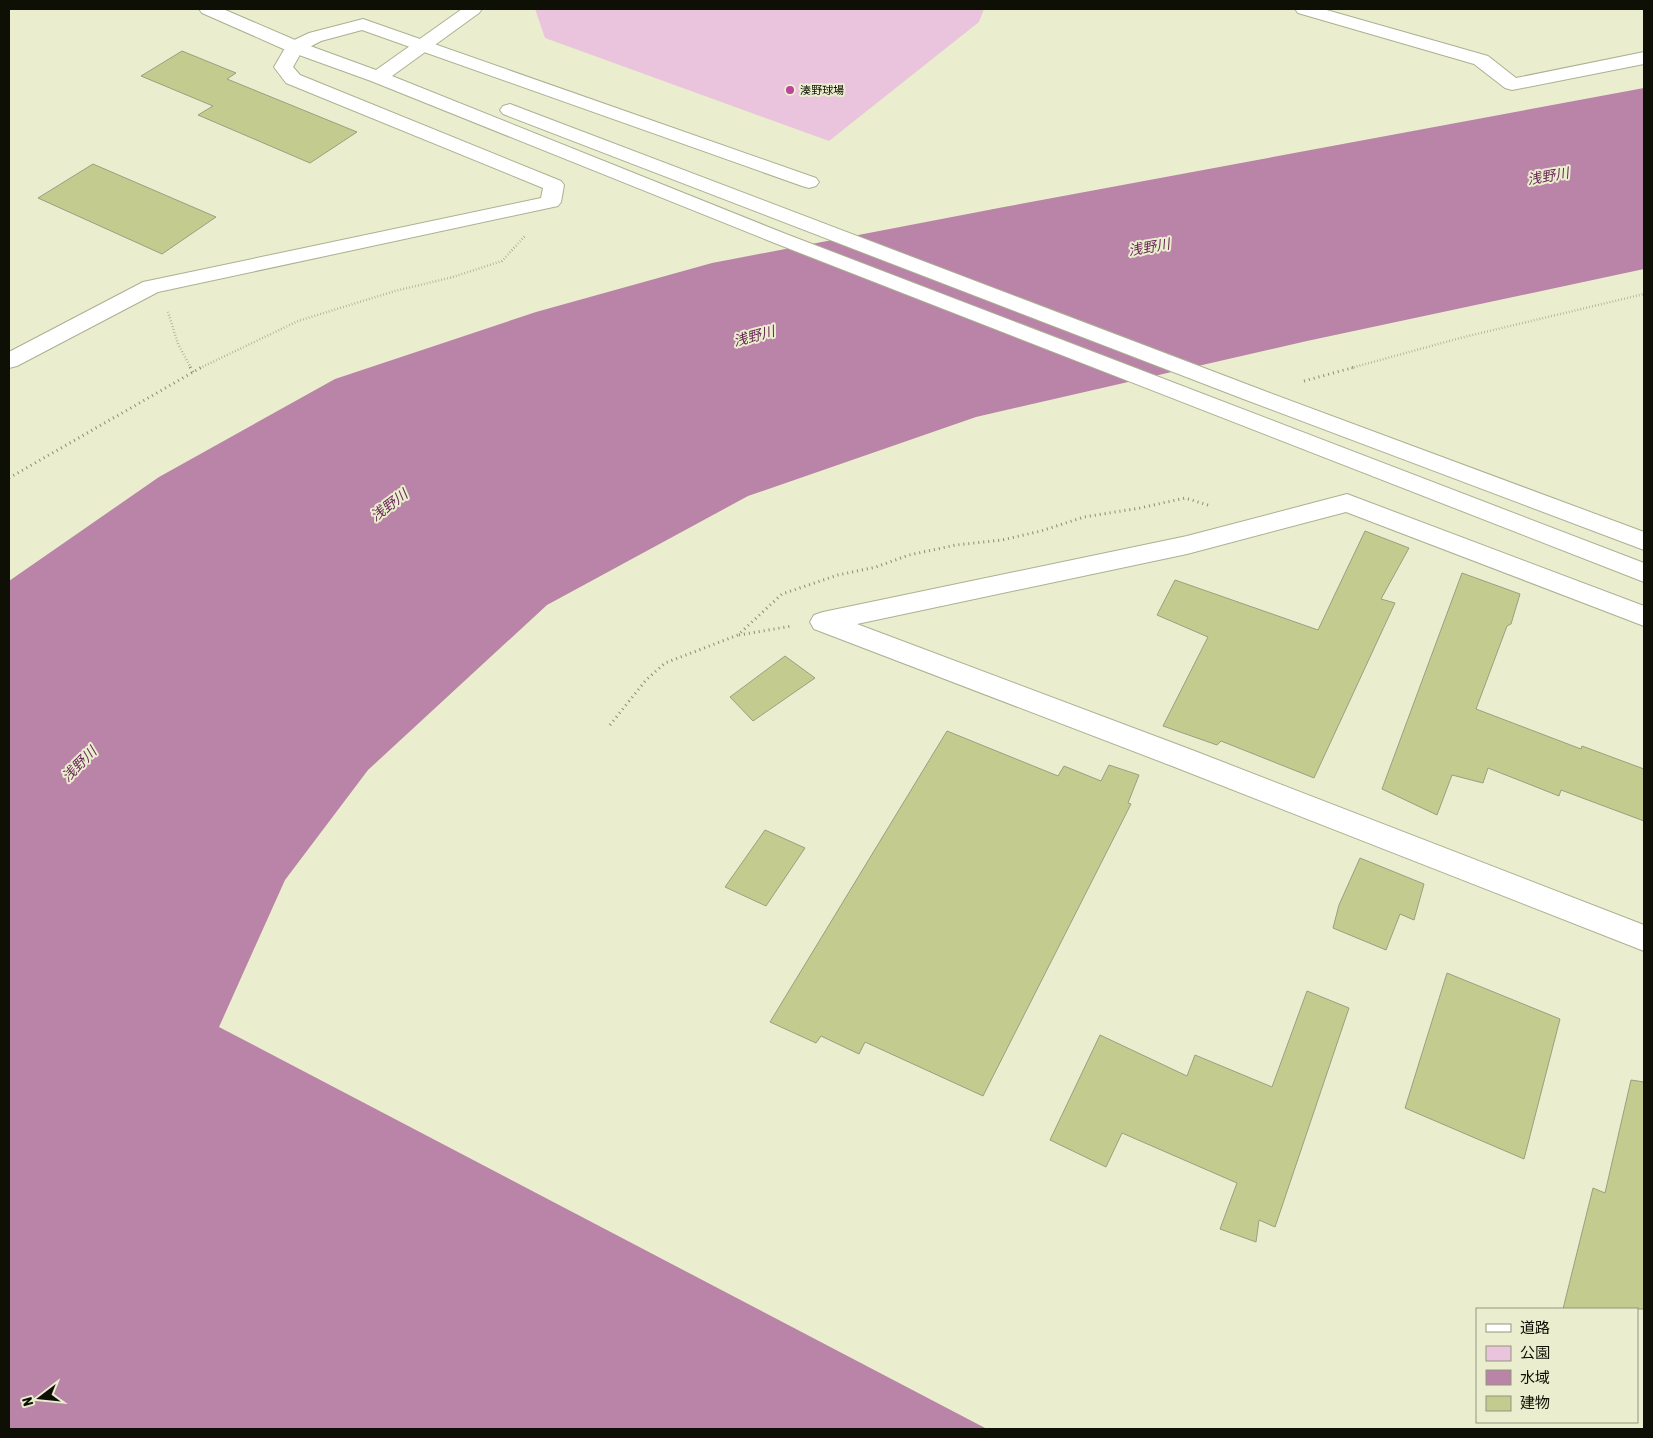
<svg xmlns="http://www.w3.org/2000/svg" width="1653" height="1438" viewBox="0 0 1653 1438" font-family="'Asap Condensed','Noto Sans JP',sans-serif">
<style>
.green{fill:#eac4dc}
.water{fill:#b984a7}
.building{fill:#c4cb8f;stroke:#9b9f80}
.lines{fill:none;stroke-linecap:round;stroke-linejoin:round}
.minor-casing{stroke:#acb091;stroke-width:2}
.tertiary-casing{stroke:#acb091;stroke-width:2}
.path-far1{stroke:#8a8d76;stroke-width:2.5;stroke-dasharray:0.5 2.5;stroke-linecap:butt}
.path{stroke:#8a8d76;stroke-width:3;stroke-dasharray:1 4;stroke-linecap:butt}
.minor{fill:#fff;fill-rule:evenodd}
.tertiary{fill:#fff;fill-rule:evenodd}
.poi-dot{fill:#bc449a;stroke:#eaeece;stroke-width:2}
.labels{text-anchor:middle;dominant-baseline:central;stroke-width:4;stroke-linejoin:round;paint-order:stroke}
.far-poi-label{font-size:11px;fill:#0f1005;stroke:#eaeece;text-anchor:start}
.water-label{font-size:14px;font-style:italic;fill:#6b2a58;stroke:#eaeece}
</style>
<rect width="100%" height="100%" fill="#eaeece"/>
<!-- green -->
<path class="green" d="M535 9H984L979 22 829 141 545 38Z"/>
<!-- water -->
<path class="water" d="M1644 88V269L1307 341 976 417 748 496 547 605 368 770 285 880 219 1027 987 1429H9V581L159 477 335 379 536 312 712 263 1004 207Z"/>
<!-- building -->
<path class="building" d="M182 51 236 73 227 79 357 132 310 163 198 115 213 106 141 76Z
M93 164 216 217 162 254 38 198Z
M1365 531 1409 548 1381 599 1395 603 1314 778 1221 741 1217 745 1163 726 1208 637 1157 615 1175 580 1318 630Z
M1462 573 1520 594 1511 624 1507 626 1476 709 1581 749 1582 746 1644 769V821L1561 790 1559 796 1488 768 1483 783 1452 775 1437 815 1382 789Z
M785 656 815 678 753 721 730 697Z
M947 731 1058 776 1064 766 1101 781 1109 765 1139 775 1128 803 1131 804 983 1096 865 1042 859 1054 821 1036 816 1043 770 1022Z
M765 830 805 848 766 906 725 887Z
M1360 858 1424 884 1414 920 1400 914 1386 950 1333 928 1339 905Z
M1447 973 1560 1019 1524 1159 1405 1108Z
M1307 991 1349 1008 1275 1227 1259 1220 1256 1242 1220 1229 1237 1183 1122 1133 1106 1167 1050 1140 1100 1035 1187 1076 1195 1055 1272 1087Z
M1631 1080 1644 1082V1309H1563L1593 1188 1605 1193Z"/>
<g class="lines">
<defs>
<path id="minor" d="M1295 9H1323L1488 56 1516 78 1644 52V64L1512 90 1505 88 1474 64 1298 13Z
M363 19 816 178 819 182 816 186 809 188 802 186 362 30 321 41 302 51 293 67 300 75 561 181 564 185 561 202 558 206 158 292 17 366 9 368V352L143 282 541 198 543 188 286 83 274 67 288 43 309 33Z
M1347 494 1644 606V626L1346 512 1187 554 857 624 1192 750 1644 925V951L1172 766 814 629 810 622 814 615 823 612 1187 536Z"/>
<path id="tertiary" d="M199 9H223L302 43 376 70 462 9H482L479 13 392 76 786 234 1644 563V582L772 242 371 81 288 51 202 13Z
M510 104 1262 390 1644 532V550L1246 400 503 114 500 110 503 106Z"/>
</defs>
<!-- minor casing -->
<use href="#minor" class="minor-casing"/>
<!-- tertiary casing -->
<use href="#tertiary" class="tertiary-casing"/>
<!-- path-far1 -->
<path class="path-far1" d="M168 312 178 344 191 368
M200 368 298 321 395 291 453 277 502 261 525 236
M1351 368 1460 338 1644 294"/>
<!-- path -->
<path class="path" d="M190 367 193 372
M1304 381 1355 367
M9 478 202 367
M739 635 792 626
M610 725 646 680 665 663 738 635 782 594 838 575 876 567 909 555 956 545 1002 540 1041 531 1084 517 1140 508 1185 498 1211 506"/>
<!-- minor -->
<use href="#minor" class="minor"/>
<!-- tertiary -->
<use href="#tertiary" class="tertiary"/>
</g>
<!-- markers -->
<circle class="poi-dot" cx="790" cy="90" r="5"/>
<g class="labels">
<!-- far-poi labels -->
<g class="far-poi-label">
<text x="800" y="90">湊野球場</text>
</g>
<!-- water labels -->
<g class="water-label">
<text transform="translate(1548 176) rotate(-10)">浅野川</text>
<text transform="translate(1149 247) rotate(-10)">浅野川</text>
<text transform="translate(754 336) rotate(-15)">浅野川</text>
<text transform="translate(389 505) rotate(-37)">浅野川</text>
<text transform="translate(79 764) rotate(-45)">浅野川</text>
</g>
</g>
<!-- border -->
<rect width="1653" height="1438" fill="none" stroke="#0f1005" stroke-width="20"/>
<!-- legend -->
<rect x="1476" y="1308" width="162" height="115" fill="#eaeece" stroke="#92957e"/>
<rect x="1486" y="1324" width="25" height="8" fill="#ffffff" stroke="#92957e"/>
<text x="1520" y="1333" font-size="15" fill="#0f1005">道路</text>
<rect x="1486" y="1346" width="25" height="15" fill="#eac4dc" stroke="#92957e"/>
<text x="1520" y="1358" font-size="15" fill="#0f1005">公園</text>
<rect x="1486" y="1370" width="25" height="15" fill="#b984a7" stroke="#92957e"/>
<text x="1520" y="1383" font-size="15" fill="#0f1005">水域</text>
<rect x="1486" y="1396" width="25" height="15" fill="#c4cb8f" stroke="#92957e"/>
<text x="1520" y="1408" font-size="15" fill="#0f1005">建物</text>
<!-- north arrow -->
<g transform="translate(40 1398) rotate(254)" stroke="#eaeece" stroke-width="4" paint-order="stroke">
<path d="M0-4L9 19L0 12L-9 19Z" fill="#0f1005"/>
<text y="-8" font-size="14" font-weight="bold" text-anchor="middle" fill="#0f1005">N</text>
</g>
</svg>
